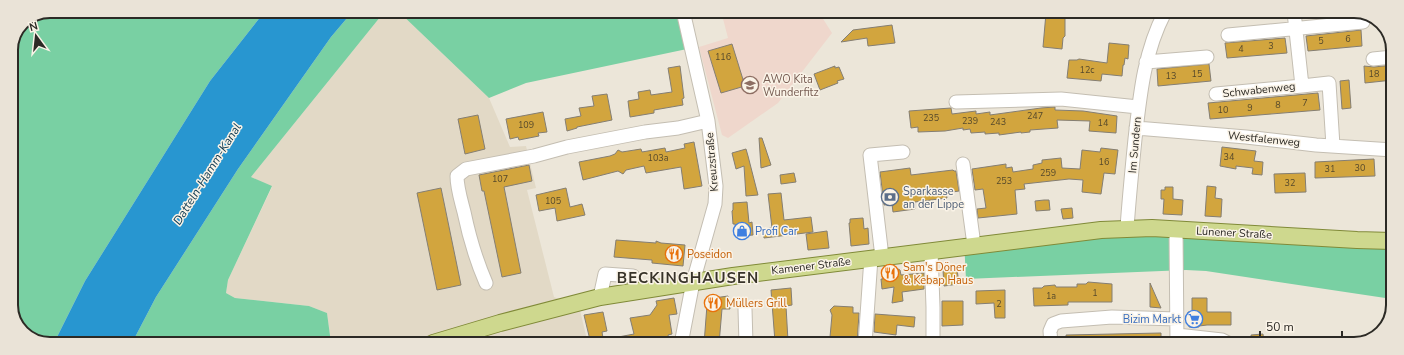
<svg xmlns="http://www.w3.org/2000/svg" width="1404" height="355" viewBox="0 0 1404 355" font-family="'Nunito Sans',sans-serif">
<style>
.built{fill:#e2d9c6}
.education{fill:#efd7cc}
.green{fill:#79d0a3}
.water{fill:#2896d0}
.building{fill:#d2a53e;stroke:#847e73}
.lines{fill:none;stroke-linecap:round;stroke-linejoin:round}
.minor-casing{stroke:#c4beb2;stroke-width:15}
.major-casing{stroke:#808a38;stroke-width:18}
.minor{stroke:#fff;stroke-width:13}
.major{stroke:#ced88e;stroke-width:16}
.labels{text-anchor:middle;dominant-baseline:central;stroke-width:3;stroke-linejoin:round;paint-order:stroke}
.number-label{font-size:9px;fill:#56492b}
.education-label{font-size:11px;fill:#785e54;stroke:#faf3e7;text-anchor:start}
.street-label{font-size:11px;fill:#2c2a25;stroke:#faf3e7}
.service-label{font-size:11px;fill:#4e5e75;stroke:#faf3e7;text-anchor:start}
.shop-label{font-size:11px;fill:#366cbe;stroke:#faf3e7;text-anchor:start}
.food-label{font-size:11px;fill:#c56008;stroke:#faf3e7;text-anchor:start}
.water-label{font-size:12px;font-style:italic;fill:#0d3951;stroke:#faf3e7}
.district-label{font-size:15px;font-weight:bold;letter-spacing:1px;fill:#383329;stroke:#faf3e7}
.rim{fill:none;stroke:#2c2a25;stroke-width:2}
</style>
<rect width="100%" height="100%" fill="#ece6d9"/>
<!-- built -->
<path class="built" d="M385 11H398L489 98 510 147 526 146 536 188 527 190 554 297 579 306 588 344 331 343 327 313 309 306 235 298 226 293 228 280 272 187 251 177Z"/>
<!-- education -->
<path class="education" d="M721 11H803L804 12 818 11 832 33 778 103 728 138 722 135 699 47 728 38Z"/>
<!-- green -->
<path class="green" d="M50 11H265L210 81 85 281 54 343H42L21 331 11 310V50L23 22Z
M353 11H385L251 177 272 186 228 280 226 293 235 298 309 306 327 313 331 343H132L156 297 238 169 331 37Z
M398 11H677L687 49 526 83 489 98Z
M1113 227 1392 236V299L1206 271 1186 270 966 279 964 241Z"/>
<!-- water -->
<path class="water" d="M265 11H353L331 37 238 169 156 297 132 343H54L85 281 210 81Z"/>
<!-- building -->
<path class="building" d="M1046 13 1065 15V36L1063 38 1062 49 1043 47Z
M892 25 895 43 868 46 867 38 841 42 853 30Z
M1361 30 1362 46 1308 51 1306 36Z
M1285 38 1287 53 1227 58 1225 43Z
M1109 43 1129 45 1128 59 1125 58 1124 65H1123L1122 76 1102 74 1101 81 1067 78 1069 60H1077L1079 59 1107 63Z
M732 44 745 86 721 93 708 51Z
M1209 64 1211 81 1158 86 1157 69Z
M1393 65V80L1365 83 1364 66 1374 67Z
M680 66 684 98 682 99 683 105 654 110V113L630 117 628 101 639 99 638 92 650 90 651 95 672 92 668 68Z
M835 66V68L839 67 844 79 837 81 838 83 820 90 814 74Z
M1349 80 1351 108 1342 109 1340 81Z
M1318 93 1320 110 1210 119 1208 103Z
M607 94 612 120 577 127V128L567 131 565 119 581 116 579 108 594 106 592 96Z
M1055 107V110L1083 111 1117 116 1116 133 1089 131 1090 121 1057 120 1058 128 1030 130V132L1021 133V132L999 135V133L985 134V132L971 133 970 129 963 130V128L945 131 918 132V127L911 128 909 111 951 108 952 114 976 111V114L990 112V115L1041 108Z
M543 112 547 132 538 133 539 136 519 140 518 137 510 139 506 119Z
M478 115 485 149 465 154 458 119Z
M759 138H762L771 165 761 168Z
M694 142 702 186 684 189 681 167 646 173 644 166 626 170 623 174 618 171 583 180 579 162 610 156 615 154 618 150 622 152 641 149 642 152 665 148 666 152 685 148 684 144Z
M1222 147 1256 151 1254 161 1263 162 1262 175 1252 174 1253 168 1236 166V169L1220 166Z
M1101 148 1118 150 1115 174 1104 173 1101 194 1082 192 1083 180 1069 179 1024 184 1025 189 1015 190 1017 214 978 218 977 209 986 208 983 189 975 190 972 169 1006 164V168L1012 167 1013 172 1033 169V165L1042 163V160L1061 158 1062 168 1080 169 1082 150 1100 152Z
M746 149 748 156 758 195 746 196 744 166 736 169 732 153Z
M1374 159 1375 176 1315 178V162Z
M529 165 532 181 504 187 521 273 502 277 484 191H482L479 175Z
M910 168 911 175 953 170 954 171H956L959 191 946 193 947 198 915 202V209L893 212 892 204 884 205 880 172Z
M794 173 796 182 781 184 780 175Z
M1305 173 1306 192 1275 193 1274 174Z
M1207 186 1216 187 1215 198 1222 199 1221 217 1205 216Z
M1165 187H1173V199L1183 200 1182 215 1163 214 1164 199H1161V190H1165Z
M441 188 461 285 437 290 417 193Z
M566 188 570 207 582 204 585 215 557 221 555 208 539 211 536 195Z
M781 193 784 220 811 217 813 232 764 238 763 229 772 228 768 194Z
M1044 200H1049L1050 210 1036 211 1035 201Z
M747 202 749 223 752 222 753 235 742 236 736 232 735 224H733L732 211 733 210V203Z
M1072 208 1073 218 1063 219 1061 209Z
M863 218 864 229 868 228 869 244 851 246 849 223H850V219Z
M827 231 829 248 808 250 806 234Z
M616 240 656 243V241L661 243 685 245 683 266 652 263V260L614 257Z
M898 269 900 270 901 275 924 273V289L902 292 903 301 892 303 894 287 882 289 881 279H883L882 271Z
M957 269 959 284 944 286 943 270Z
M1088 282 1112 284V302H1068V305L1034 306 1033 288H1042L1044 286 1055 285 1056 287H1077V284H1086Z
M1150 283 1161 308 1150 307Z
M791 288 792 305 786 306 788 341 775 342 771 290Z
M1005 290V318H995L994 303 976 304V291Z
M728 296 730 309H722L719 344H704L707 305 714 298Z
M674 298 677 314 669 315 672 334 668 335 670 344H609L608 339 634 334 630 318 650 315 657 305 656 301Z
M1192 298H1207V312H1231V325H1207L1199 326V327H1189L1188 312H1192Z
M942 301H963V325L942 326Z
M834 306 853 307V313H859L857 344H831V337H830L832 315 830 310Z
M603 312 607 331 602 332 603 338 590 340 584 315Z
M875 314 915 317 914 327 897 325 896 335 874 332Z
M1161 333V344H1146V342L1067 344 1066 335Z
M1263 334 1264 344H1252L1251 335Z"/>
<g class="lines">
<defs>
<path id="minor" d="M1294 12 1302 86 1329 83 1333 146
M1228 35 1363 22
M1373 59 1393 57
M1146 62 1207 57
M1216 94 1302 86
M956 102 1061 99 1138 107
M1136 128 1246 137 1316 145 1393 150
M963 164 974 245
M1127 228C1129 199 1132 169 1135 139 1140 95 1144 52 1165 12
M1176 230 1177 344
M931 251 933 307V344
M882 257 870 155 903 152
M486 283C476 260 469 236 464 212 461 200 457 188 457 176L466 169 534 156 567 147 645 132 678 128 708 121
M600 297 605 274 633 276
M745 309 746 344
M1177 335 1222 340 1230 344
M681 344 693 282 715 204 716 186 708 121 683 11
M865 344 871 258
M1051 344 1050 331 1053 324 1061 321 1112 317 1177 319"/>
<path id="major" d="M433 343 500 323 600 297 733 276 1101 230 1152 228 1357 240 1392 241"/>
</defs>
<!-- minor casing -->
<use href="#minor" class="minor-casing"/>
<!-- major casing -->
<use href="#major" class="major-casing"/>
<!-- minor -->
<use href="#minor" class="minor"/>
<!-- major -->
<use href="#major" class="major"/>
</g>
<!-- icons -->
<defs>
<symbol id="school-ring" viewBox="-11 -11 22 22"><circle r="9.5" fill="#faf3e7" stroke="#8d6e63" stroke-width="1.5"/><path d="M0-5L7-2L0 1L-7-2ZM-4 1L0 2.5L4 1V4Q0 6-4 4Z" fill="#8d6e63"/></symbol>
<symbol id="bank-ring" viewBox="-11 -11 22 22"><circle r="9.5" fill="#faf3e7" stroke="#5c6f8a" stroke-width="1.5"/><path d="M-6-4H6V4H-6ZM0-2.3a2.3 2.3 0 1 0 0 4.6a2.3 2.3 0 1 0 0-4.6Z" fill="#5c6f8a"/></symbol>
<symbol id="shop-ring" viewBox="-11 -11 22 22"><circle r="9.5" fill="#faf3e7" stroke="#3f7fe0" stroke-width="1.5"/><path d="M-5-2.5h2.3a2.7 3.5 0 0 1 5.4 0H5L5.5 6h-11ZM-1.5-2.5h3a1.5 2.3 0 0 0-3 0Z" fill="#3f7fe0"/></symbol>
<symbol id="restaurant-ring" viewBox="-11 -11 22 22"><circle r="9.5" fill="#faf3e7" stroke="#e8710a" stroke-width="1.5"/><path d="M-5-6h1v4h1v-4h1v4h1v-4h1v5L-1.5 .5V6h-2V.5L-5-1ZM5-6V6H3V1.5H1.5Q1.5-4 5-6Z" fill="#e8710a"/></symbol>
<symbol id="supermarket-ring" viewBox="-11 -11 22 22"><circle r="9.5" fill="#faf3e7" stroke="#3f7fe0" stroke-width="1.5"/><path d="M-6-5.5h2.5l.6 2H6L4.5 2H-2.5L-4.4-4H-6ZM-1.5 3.2a1.3 1.3 0 1 0 .1 0ZM3 3.2a1.3 1.3 0 1 0 .1 0Z" fill="#3f7fe0"/></symbol>
</defs>
<g fill-rule="evenodd">
<use href="#school-ring" x="740" y="75" width="20" height="20"/>
<use href="#bank-ring" x="880" y="187" width="20" height="20"/>
<use href="#shop-ring" x="732" y="221" width="20" height="20"/>
<use href="#restaurant-ring" x="664" y="244" width="20" height="20"/>
<use href="#restaurant-ring" x="880" y="263" width="20" height="20"/>
<use href="#restaurant-ring" x="703" y="293" width="20" height="20"/>
<use href="#supermarket-ring" x="1184" y="309" width="20" height="20"/>
</g>
<g class="labels">
<!-- number labels -->
<g class="number-label">
<text x="1348" y="39">6</text>
<text x="1321" y="41">5</text>
<text x="1271" y="46">3</text>
<text x="1241" y="49">4</text>
<text x="723" y="57">116</text>
<text x="1087" y="70">12c</text>
<text x="1197" y="74">15</text>
<text x="1374" y="74">18</text>
<text x="1171" y="76">13</text>
<text x="1305" y="103">7</text>
<text x="1278" y="105">8</text>
<text x="1250" y="108">9</text>
<text x="1223" y="110">10</text>
<text x="1035" y="116">247</text>
<text x="931" y="118">235</text>
<text x="970" y="121">239</text>
<text x="998" y="122">243</text>
<text x="1103" y="123">14</text>
<text x="526" y="125">109</text>
<text x="1229" y="157">34</text>
<text x="658" y="158">103a</text>
<text x="1104" y="162">16</text>
<text x="1360" y="168">30</text>
<text x="1330" y="169">31</text>
<text x="1048" y="173">259</text>
<text x="500" y="179">107</text>
<text x="1004" y="181">253</text>
<text x="1290" y="183">32</text>
<text x="553" y="201">105</text>
<text x="1095" y="293">1</text>
<text x="1051" y="296">1a</text>
<text x="999" y="304">2</text>
</g>
<!-- education labels -->
<g class="education-label">
<text x="763" y="79">AWO Kita<tspan x="763" dy="13">Wunderfitz</tspan></text>
</g>
<!-- street labels -->
<g class="street-label">
<text transform="translate(1259 90) rotate(-6)">Schwabenweg</text>
<text transform="translate(1264 139) rotate(6)">Westfalenweg</text>
<text transform="translate(1135 145) rotate(-85)">Im Sundern</text>
<text transform="translate(712 162) rotate(-95)">Kreuzstraße</text>
<text transform="translate(1234 233) rotate(3)">Lünener Straße</text>
<text transform="translate(811 266) rotate(-7)">Kamener Straße</text>
</g>
<!-- service labels -->
<g class="service-label">
<text x="903" y="191">Sparkasse<tspan x="903" dy="13">an der Lippe</tspan></text>
</g>
<!-- shop labels -->
<g class="shop-label">
<text x="755" y="231">Profi Car</text>
<text x="1181" y="319" text-anchor="end">Bizim Markt</text>
</g>
<!-- food labels -->
<g class="food-label">
<text x="687" y="254">Poseidon</text>
<text x="903" y="267">Sam's Döner<tspan x="903" dy="13">&amp; Kebap Haus</tspan></text>
<text x="726" y="303">Müllers Grill</text>
</g>
<!-- water labels -->
<g class="water-label">
<text transform="translate(207 174) rotate(-58)">Datteln-Hamm-Kanal</text>
</g>
<!-- district labels -->
<g class="district-label">
<text x="688" y="278">BECKINGHAUSEN</text>
</g>
</g>
<!-- crop -->
<path d="M0 0H1404V355H0ZM50 18H1354A32 32 0 0 1 1386 50V305A32 32 0 0 1 1354 337H50A32 32 0 0 1 18 305V50A32 32 0 0 1 50 18Z" fill="#eae3d7" fill-rule="evenodd"/>
<path class="rim" d="M50 18H1354A32 32 0 0 1 1386 50V305A32 32 0 0 1 1354 337H50A32 32 0 0 1 18 305V50A32 32 0 0 1 50 18Z"/>
<!-- north arrow -->
<g transform="translate(36 36) rotate(345)" stroke="#faf3e7" stroke-width="3" paint-order="stroke">
<path d="M0-3L7 15L0 10L-7 15Z" fill="#2c2a25"/>
<text y="-6" font-size="11" font-weight="bold" text-anchor="middle" fill="#2c2a25">N</text>
</g>
<!-- scale -->
<path d="M1260 331v6h82v-6" fill="none" stroke="#2c2a25" stroke-width="2"/>
<text x="1266" y="331" font-size="12" fill="#2c2a25" stroke="#faf3e7" stroke-width="3" paint-order="stroke">50 m</text>
</svg>
